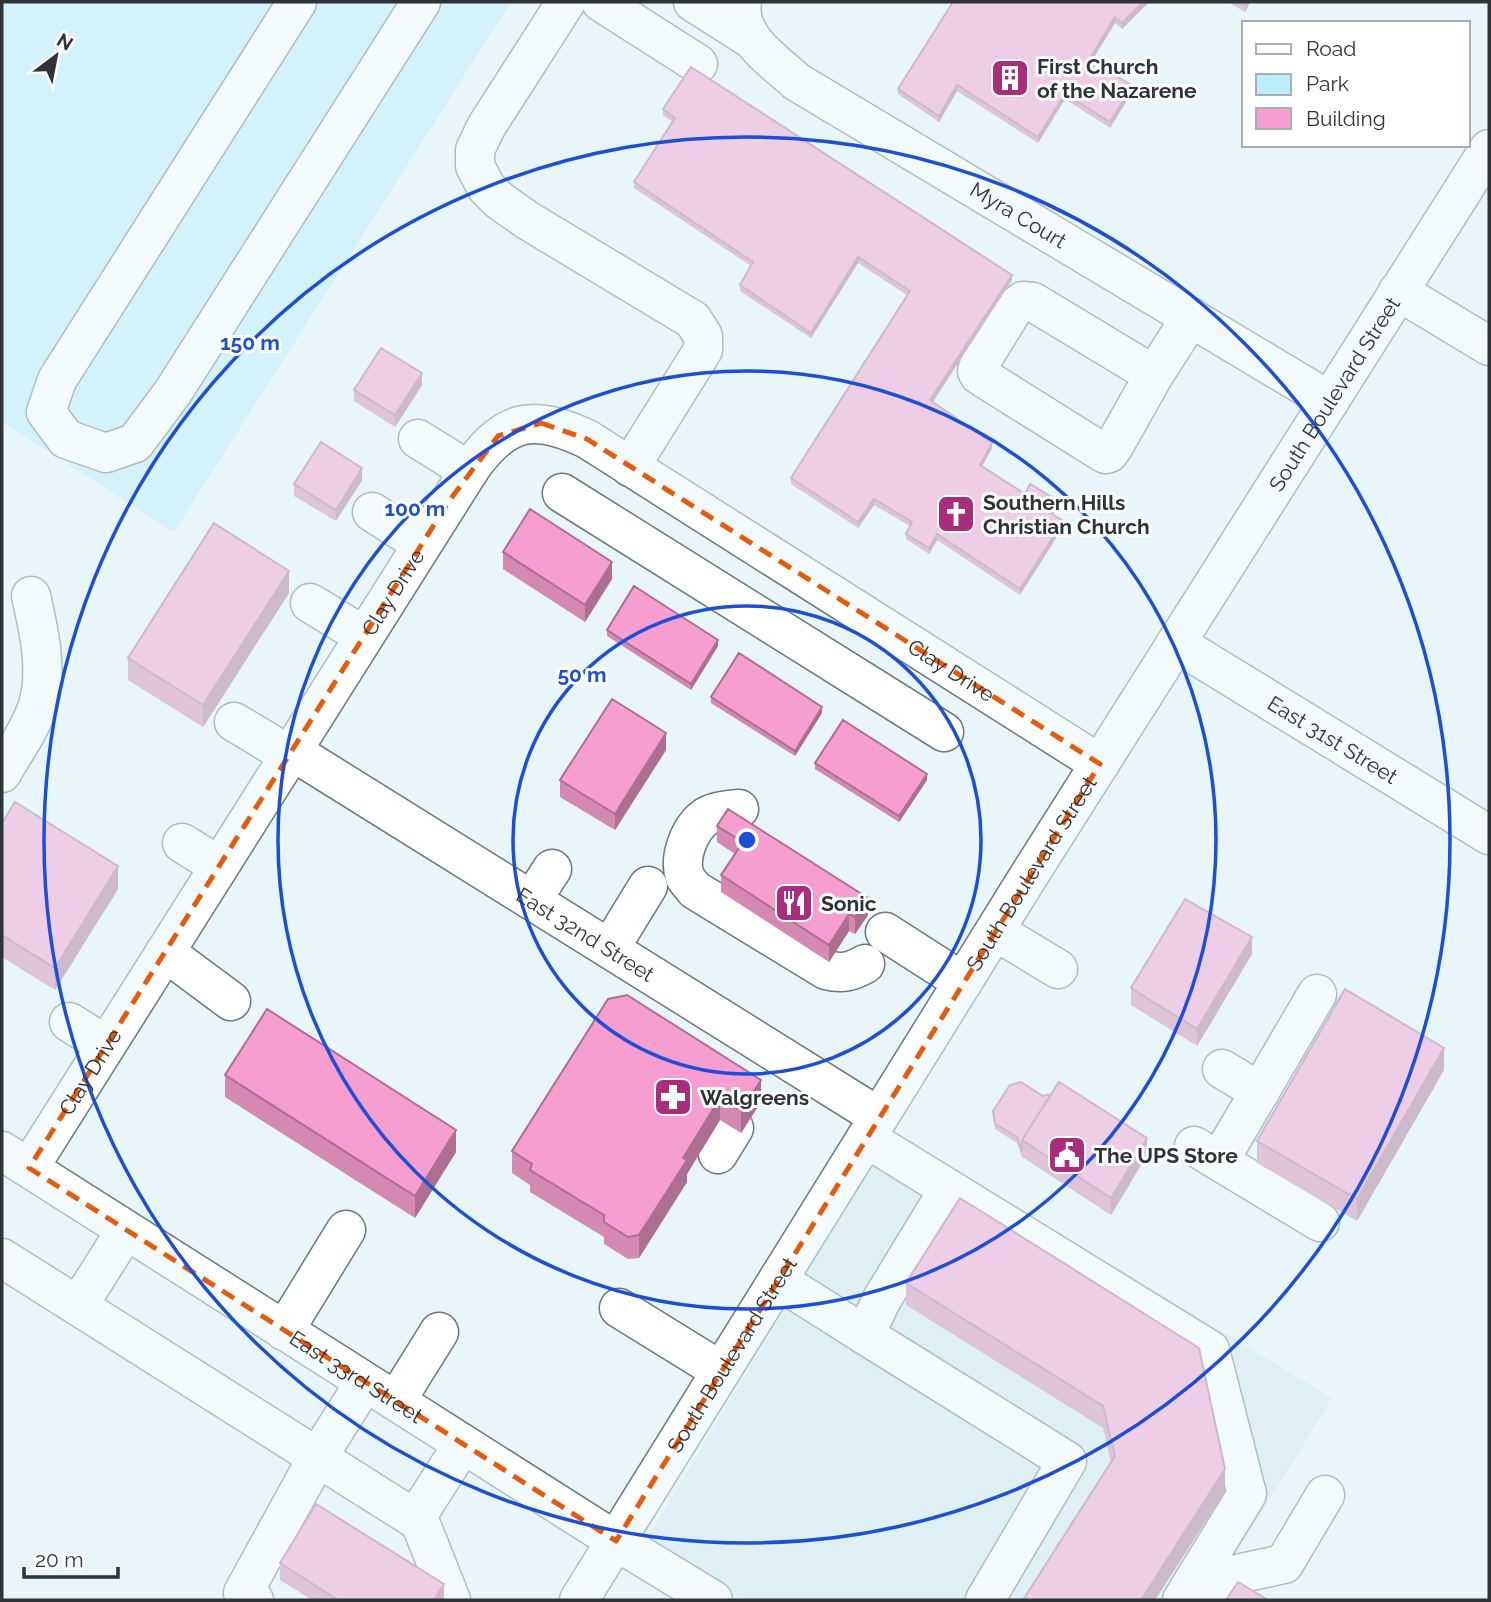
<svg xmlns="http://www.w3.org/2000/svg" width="1491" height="1602" viewBox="0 0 1491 1602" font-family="Raleway,sans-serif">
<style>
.built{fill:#d4e9f0}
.green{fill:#bdeefd}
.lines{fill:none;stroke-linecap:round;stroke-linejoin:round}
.minor-casing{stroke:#6c787b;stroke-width:41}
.major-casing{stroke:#6c787b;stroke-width:41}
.minor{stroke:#fff;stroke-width:38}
.major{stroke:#fff;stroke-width:38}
.wall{fill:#d488b2}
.shaded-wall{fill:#ac6f91}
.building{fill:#f69ecf;stroke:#ac6f91;stroke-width:2}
.marked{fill:none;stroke:#e8590c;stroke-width:5;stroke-dasharray:14 9;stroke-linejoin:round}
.ring{fill:none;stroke:#1d4ed8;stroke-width:3.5}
.labels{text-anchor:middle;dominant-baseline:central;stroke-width:6;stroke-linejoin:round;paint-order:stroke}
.poi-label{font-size:21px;font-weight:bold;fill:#2e3335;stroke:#fff;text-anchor:start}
.street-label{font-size:21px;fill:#2e3335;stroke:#fff}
.centre{fill:#1d4ed8;stroke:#fff;stroke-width:3.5}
.ring-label{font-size:21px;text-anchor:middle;font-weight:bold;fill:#1d4ed8;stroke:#fff;stroke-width:6;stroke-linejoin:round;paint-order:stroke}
</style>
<rect width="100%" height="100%" fill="#e8f5f9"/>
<!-- built -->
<path class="built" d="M891 1131 1332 1398 1208 1600H744L645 1542Z"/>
<!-- green -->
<path class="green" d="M2 2H511L174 532 2 422Z"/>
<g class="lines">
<defs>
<g id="minor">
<path d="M297 2 57 380 46 412 66 439 106 453 135 443 173 392 421 2"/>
<path d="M566 2 486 127 475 150V166L486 187 500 201 527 220 693 320 703 336V350L630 467"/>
<path d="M601 2 698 64"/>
<path d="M693 2 751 39"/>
<path id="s1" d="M742 2C736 37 774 61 797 82L1330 401"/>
<path d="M1398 291 1489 346"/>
<path d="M1154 375 1033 302 1023 301 1014 308 980 363 977 371 979 375 1105 454 1109 453 1114 446 1154 375 1191 317"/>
<path d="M418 439 469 471"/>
<path d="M562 493 944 732"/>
<path d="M372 512 422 544"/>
<path d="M310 603 364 636"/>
<path id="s2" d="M1176 643 1489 835"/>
<path d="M234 722 289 755"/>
<path id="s3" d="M292 751 879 1117"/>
<path d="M2 773C14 751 31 729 38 705 48 670 39 631 31 596"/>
<path d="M739 809C729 810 716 811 707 816 690 827 678 857 685 877 687 881 692 886 695 890L826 970C842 974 851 972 865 964"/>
<path d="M182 843 219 866"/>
<path d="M532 900 552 869"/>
<path d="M995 931 1058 969"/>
<path d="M885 932 963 982"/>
<path d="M610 948 648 886"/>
<path d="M165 952 231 1001"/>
<path d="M69 1022 106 1045"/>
<path d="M1222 1069 1260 1092"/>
<path d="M866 1138 1210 1350 1247 1494 1182 1600"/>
<path d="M1194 1146 1320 1222"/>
<path d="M718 1154 734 1128"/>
<path d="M1219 1161 1317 994"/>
<path id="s4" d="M29 1168 472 466C507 418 534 414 587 439L1100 764"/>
<path d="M2 1258 420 1522 451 1600"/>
<path d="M778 1280 865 1335 882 1299 949 1189"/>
<path d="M78 1306 126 1230"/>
<path d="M619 1308 721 1371"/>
<path d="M284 1331 346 1230"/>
<path d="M865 1335 1067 1461 985 1600"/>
<path d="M396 1401 439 1332"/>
<path d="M415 1519 463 1444"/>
<path d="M616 1541 713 1600"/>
<path d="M254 1600 243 1593 317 1458 365 1382"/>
<path d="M1216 1600 1232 1575 1284 1564 1325 1495"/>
</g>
<g id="major">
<path id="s5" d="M2 1151 616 1541"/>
<path id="s6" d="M579 1600 1028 877 1489 149"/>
</g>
</defs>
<!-- minor casing -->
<use href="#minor" class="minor-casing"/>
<!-- major casing -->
<use href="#major" class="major-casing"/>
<!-- minor -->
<use href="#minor" class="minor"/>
<!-- major -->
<use href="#major" class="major"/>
</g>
<!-- wall -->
<path class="wall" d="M1149 2 1122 29 1115 23 1092 60 1132 92 1110 128 1065 99 1038 143 957 91 939 122 898 94V89Z
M1228 2H1250L1245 12Z
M663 109 1012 280 933 402 992 448 982 466 1025 494 1058 507 1053 514 1063 527 1020 595 937 540 929 554 906 539V534L910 526 874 505 858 528 791 484V478L907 295 858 263 811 338 740 291V285L751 266 634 188V182L673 122 663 115Z
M422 385 395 427 354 401V390Z
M362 480 336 521 294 496V484Z
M503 552 612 579 585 622 503 569Z
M289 593 203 727 128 680V658Z
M607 630 718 646 691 690 607 636Z
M711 697 822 713 795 756 711 703Z
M666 750 615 830 560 797V780Z
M815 763 927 780 899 822 815 769Z
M2 823 118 889 55 990 2 957Z
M717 826 868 915 855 934 849 931 829 962 721 892V875L735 854 717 842Z
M1252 954 1197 1046 1131 1005V988Z
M627 995 761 1102 741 1133 720 1120 687 1174V1182L639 1258 628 1259 604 1244V1237L530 1192V1185L512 1173V1151Z
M1444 1070 1357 1221 1257 1163V1141Z
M225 1075 456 1152 415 1218 225 1097Z
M1043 1096 1147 1155 1111 1215 1022 1157 1017 1143 995 1129 993 1111Z
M960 1198 1225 1491 1155 1600H1023L1111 1462 1103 1428 906 1305V1283Z
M280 1563 444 1600H312L280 1580Z"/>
<!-- shaded-wall -->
<path class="shaded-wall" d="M1143 2H1149L1122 29V23Z
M1247 2H1250L1245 12V6Z
M1115 17V23L1090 64V58Z
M957 85V91L939 122V116Z
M1132 86V92L1110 128V122Z
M1065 94V99L1038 143V137Z
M858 257V263L811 338V333Z
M1012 275V280L930 406V400Z
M422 373V385L395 427V415Z
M992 443V448L980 470V465Z
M362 468V480L336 521V510Z
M874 499V505L858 528V522Z
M1058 501V507L1050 519V513Z
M1063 521V527L1020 595V589Z
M937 534V540L929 554V548Z
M612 562V579L585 622V605Z
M289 571V593L203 727V705Z
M718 640V646L691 690V684Z
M822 707V713L795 756V751Z
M666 733V750L615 830V814Z
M927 774V780L899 822V816Z
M118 866V889L55 990V968Z
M868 898V915L855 934V917Z
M849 914V931L829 962V945Z
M1252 937V954L1197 1046V1029Z
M1444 1048V1070L1357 1221V1199Z
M761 1080V1102L741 1133V1111Z
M720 1098V1120L687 1174V1182L639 1258V1235L683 1158Z
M456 1130V1152L415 1218V1196Z
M1147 1138V1155L1111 1215V1198Z
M1225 1469V1491L1155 1600H1141Z
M444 1584V1600H434Z"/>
<!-- building -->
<path class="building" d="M953 2H1143L1122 23 1115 17 1090 58 1132 86 1110 122 1065 94 1038 137 957 85 939 116 898 89Z
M1238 2H1247L1245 6Z
M691 67 1012 275 930 400 992 443 980 465 1025 494 1030 484 1058 501 1050 513 1063 521 1020 589 937 534 929 548 906 534 912 522 874 499 858 522 791 478 910 291 858 257 811 333 740 285 753 262 634 182 675 118 663 109Z
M381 348 422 373 395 415 354 390Z
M321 442 362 468 336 510 294 484Z
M530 509 612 562 585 605 503 552Z
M214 523 289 571 203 705 128 658Z
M634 586 718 640 691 684 607 630Z
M739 653 822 707 795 751 711 697Z
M612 699 666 733 615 814 560 780Z
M843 720 927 774 899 816 815 763Z
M15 802 118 866 55 968 2 935V823Z
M728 809 868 898 855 917 849 914 829 945 721 875 743 842 717 826Z
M1185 899 1252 937 1197 1029 1131 988Z
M1345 989 1444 1048 1357 1199 1257 1141Z
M627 995 761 1080 741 1111 720 1098 683 1158 687 1160 639 1235 628 1237 604 1222V1215L530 1170 532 1164 512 1151 608 999Z
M267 1009 456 1130 415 1196 225 1075Z
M1021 1082 1043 1096 1051 1094 1022 1140V1151L1017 1137 995 1124 993 1111 1010 1085Z
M1059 1082 1147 1138 1111 1198 1022 1140Z
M960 1198 1199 1348 1225 1469 1141 1600H1023L1115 1456 1103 1406 906 1283Z
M316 1504 444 1584 434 1600H338L280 1563Z
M1238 1582 1268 1600H1226Z"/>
<!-- marked area -->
<path d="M0 0H1491V1602H0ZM541 423 587 439 1100 764 616 1541 29 1168 449 501 498 436Z" fill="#e8f5f9" fill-opacity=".55" fill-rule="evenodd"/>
<path class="marked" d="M541 423 587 439 1100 764 616 1541 29 1168 449 501 498 436Z"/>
<!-- distance rings -->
<g class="ring">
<circle cx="747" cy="840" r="234"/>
<circle cx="747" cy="840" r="469"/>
<circle cx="747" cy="840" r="703"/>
</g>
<!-- icons -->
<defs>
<symbol id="building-square" viewBox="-11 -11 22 22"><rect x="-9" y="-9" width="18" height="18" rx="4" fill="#aa2c7d" stroke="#fff"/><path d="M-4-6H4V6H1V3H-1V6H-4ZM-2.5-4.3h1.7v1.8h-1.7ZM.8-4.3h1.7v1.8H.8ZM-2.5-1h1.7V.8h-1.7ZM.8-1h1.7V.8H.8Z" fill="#fff"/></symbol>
<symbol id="church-square" viewBox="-11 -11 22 22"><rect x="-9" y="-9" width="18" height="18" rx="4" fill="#aa2c7d" stroke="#fff"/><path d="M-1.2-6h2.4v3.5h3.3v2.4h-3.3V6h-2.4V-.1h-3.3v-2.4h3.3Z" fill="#fff"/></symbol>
<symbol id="restaurant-square" viewBox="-11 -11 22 22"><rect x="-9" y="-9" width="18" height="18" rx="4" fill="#aa2c7d" stroke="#fff"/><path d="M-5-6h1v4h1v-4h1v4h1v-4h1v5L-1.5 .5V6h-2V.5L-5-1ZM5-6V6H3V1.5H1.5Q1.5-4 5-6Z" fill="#fff"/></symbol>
<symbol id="pharmacy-square" viewBox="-11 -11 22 22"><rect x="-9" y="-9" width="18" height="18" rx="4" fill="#aa2c7d" stroke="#fff"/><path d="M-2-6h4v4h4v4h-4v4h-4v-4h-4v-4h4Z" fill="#fff"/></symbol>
<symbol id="civic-square" viewBox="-11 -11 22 22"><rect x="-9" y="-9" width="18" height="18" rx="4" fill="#aa2c7d" stroke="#fff"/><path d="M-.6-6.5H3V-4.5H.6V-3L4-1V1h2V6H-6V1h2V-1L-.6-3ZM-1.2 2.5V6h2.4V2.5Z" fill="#fff"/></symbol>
</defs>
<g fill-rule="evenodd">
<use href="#building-square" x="988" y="56" width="44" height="44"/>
<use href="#church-square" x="934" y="492" width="44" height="44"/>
<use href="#restaurant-square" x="772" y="881" width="44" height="44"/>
<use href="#pharmacy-square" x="651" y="1075" width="44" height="44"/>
<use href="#civic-square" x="1045" y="1133" width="44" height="44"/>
</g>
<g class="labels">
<!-- poi labels -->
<g class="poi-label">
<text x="1037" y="66">First Church<tspan x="1037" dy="24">of the Nazarene</tspan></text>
<text x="983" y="502">Southern Hills<tspan x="983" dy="24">Christian Church</tspan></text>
<text x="821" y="903">Sonic</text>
<text x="700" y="1097">Walgreens</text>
<text x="1094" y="1155">The UPS Store</text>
</g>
<!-- street labels -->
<g class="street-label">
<text stroke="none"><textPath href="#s1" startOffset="360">Myra Court</textPath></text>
<text stroke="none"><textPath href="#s6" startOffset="1423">South Boulevard Street</textPath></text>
<text stroke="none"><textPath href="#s4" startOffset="681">Clay Drive</textPath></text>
<text stroke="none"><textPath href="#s4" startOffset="1395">Clay Drive</textPath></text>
<text stroke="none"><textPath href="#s2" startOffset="184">East 31st Street</textPath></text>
<text stroke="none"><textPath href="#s6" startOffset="856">South Boulevard Street</textPath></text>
<text stroke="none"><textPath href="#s3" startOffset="346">East 32nd Street</textPath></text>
<text stroke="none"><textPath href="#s4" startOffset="114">Clay Drive</textPath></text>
<text stroke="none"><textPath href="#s6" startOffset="289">South Boulevard Street</textPath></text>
<text stroke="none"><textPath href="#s5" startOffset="420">East 33rd Street</textPath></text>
</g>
</g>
<circle cx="747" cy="840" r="10" class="centre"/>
<g class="ring-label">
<text x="250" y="350">150 m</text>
<text x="415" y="516">100 m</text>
<text x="582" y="682">50 m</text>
</g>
<!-- border -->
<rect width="1491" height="1602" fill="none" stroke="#2e3335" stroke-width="7"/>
<!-- legend -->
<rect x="1242" y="21" width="228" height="126" fill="#ffffff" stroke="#abadae" stroke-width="2"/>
<rect x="1256" y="44" width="35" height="10" fill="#ffffff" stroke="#abadae" stroke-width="2"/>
<text x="1306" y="56" font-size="21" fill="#2e3335">Road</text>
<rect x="1256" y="74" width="35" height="21" fill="#bdeefd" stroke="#abadae" stroke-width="2"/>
<text x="1306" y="91" font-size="21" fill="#2e3335">Park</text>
<rect x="1256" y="108" width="35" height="21" fill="#f69ecf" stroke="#abadae" stroke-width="2"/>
<text x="1306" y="126" font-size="21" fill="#2e3335">Building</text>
<!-- north arrow -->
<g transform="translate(56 56) rotate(32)" stroke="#ffffff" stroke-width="5" paint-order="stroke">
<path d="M0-5L12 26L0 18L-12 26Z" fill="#2e3335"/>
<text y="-10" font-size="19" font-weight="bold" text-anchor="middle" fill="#2e3335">N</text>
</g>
<!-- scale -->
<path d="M24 1567v10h94v-10" fill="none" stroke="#2e3335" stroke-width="3.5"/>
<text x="35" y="1567" font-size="21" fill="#2e3335" stroke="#ffffff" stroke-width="5" paint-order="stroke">20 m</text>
</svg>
